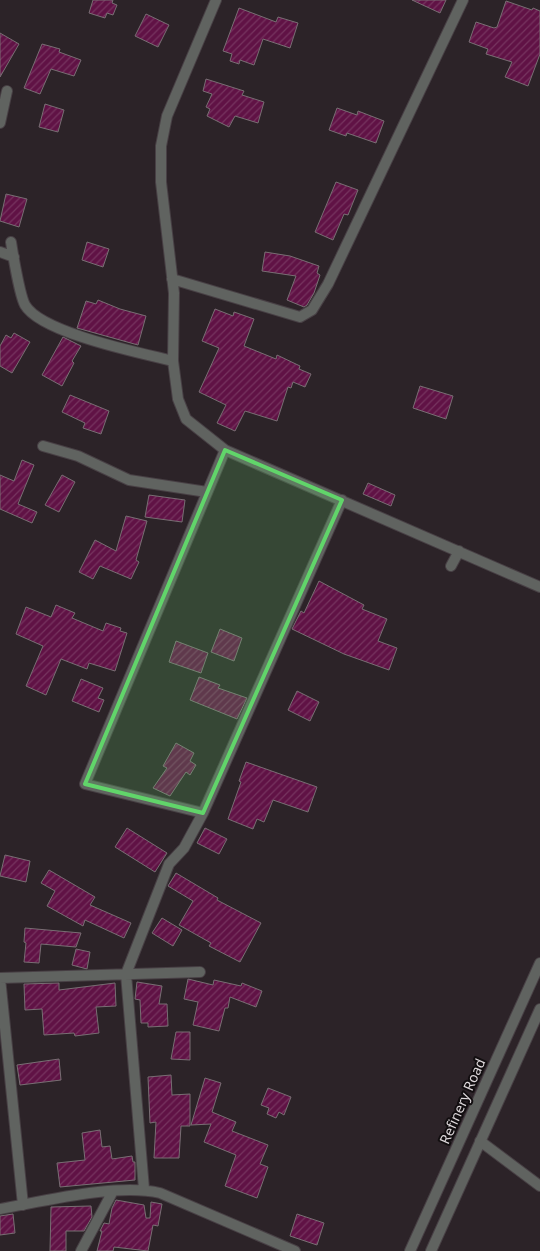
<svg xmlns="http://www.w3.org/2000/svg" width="540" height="1251" viewBox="0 0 540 1251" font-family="'Noto Sans',sans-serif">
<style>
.building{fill:url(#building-hatch);stroke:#786e73}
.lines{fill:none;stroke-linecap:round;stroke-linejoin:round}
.street-casing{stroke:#484045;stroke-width:12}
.street{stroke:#606360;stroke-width:10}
.marked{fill:#61d56a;fill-opacity:0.2;stroke:#61d56a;stroke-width:4;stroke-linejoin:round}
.labels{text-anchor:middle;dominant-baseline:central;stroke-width:4;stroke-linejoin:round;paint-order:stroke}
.street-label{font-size:14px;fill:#ded8db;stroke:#120e10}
</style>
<defs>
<pattern id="building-hatch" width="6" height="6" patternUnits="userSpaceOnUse" patternTransform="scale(1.25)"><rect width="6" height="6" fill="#601245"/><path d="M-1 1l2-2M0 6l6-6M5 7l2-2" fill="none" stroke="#76345f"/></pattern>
</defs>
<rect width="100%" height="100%" fill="#2c2328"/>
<!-- building -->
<path class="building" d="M93 0H113L112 3 117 5 113 15 107 13 105 18 89 13Z
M412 0H446L440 13Z
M506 1 532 10 533 8 540 11V54L528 86 505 77 512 62 486 54 488 49 469 42 476 22 494 28 497 27Z
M239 8 276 22 278 17 298 23 290 48 263 39 254 65 240 60 239 64 230 61 232 54 223 51Z
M146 14 169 25 158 47 135 36Z
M0 33 19 44 0 77Z
M42 44 60 49 59 52 81 60 74 76 51 69 40 94 24 88Z
M206 79 244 91 242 95 264 102 258 123 235 116 229 127 207 116 210 109 206 107 212 94 203 91Z
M45 104 64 110 58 132 39 127Z
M337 108 357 115 358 111 384 121 376 143 347 133 346 136 329 130Z
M336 182 358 190 348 215 344 214 333 240 315 232Z
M6 194 27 199 19 227 0 221Z
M87 242 109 249 103 267 82 260Z
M265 252 290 256 319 266 317 273 320 275 314 293 307 305 304 307 287 300 296 276 262 271Z
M98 300 120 309 146 316 138 345 77 328 86 301 96 304Z
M215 309 233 316 234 312 254 319 244 346 276 359 277 355 300 366 299 369 311 374 305 387 293 382 291 388 288 387 277 421 245 411 235 431 217 423 226 405 199 392 219 348 202 341Z
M14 333 30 342 12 373 0 366V346L6 335 11 338Z
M63 337 81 346 72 361 74 363 62 386 42 375Z
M420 386 453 396 446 419 413 408Z
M70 395 109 411 101 434 83 428 85 423 62 412Z
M22 460 34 465 18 504 37 512 32 523 0 509V475L14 481Z
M62 475 75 482 59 512 45 505Z
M368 483 395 495 391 506 363 494Z
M149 495 185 500 182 522 145 517Z
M126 516 147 521 136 560 139 562 131 579 100 566 93 579 79 572 95 540 116 551Z
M319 581 364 605 362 609 387 619 378 641 397 648 389 670 344 654 292 629 301 611 304 613Z
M56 605 75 613 72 618 103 631 106 623 121 628 120 631 127 633 115 671 89 663 87 669 61 659 46 695 26 686 43 646 16 634 26 607 51 617Z
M220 629 242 638 234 661 211 652Z
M176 641 208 653 201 673 169 662Z
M199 677 220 685 218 688 247 698 237 719 190 700Z
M81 679 103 688 98 698 104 700 99 712 72 701Z
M297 691 319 702 310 721 288 710Z
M176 743 194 753 190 761 196 765 190 775 186 772 170 796 153 788 167 768 163 766Z
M246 762 317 787 308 812 273 800 264 822 257 819 253 829 228 819 241 782 239 781Z
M127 828 167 853 155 872 115 847Z
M205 828 227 839 219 854 197 843Z
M5 855 30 861 26 882 0 876Z
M49 870 95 897 90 905 131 923 124 938 85 920 83 926 47 906 55 891 41 883Z
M176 873 218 898 217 900 261 923 240 962 209 946 211 943 179 925 193 901 168 886Z
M162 918 182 930 173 946 152 933Z
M25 928 81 933 76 947 41 944 39 963 24 962 26 943 24 942Z
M76 949 90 952 87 969 72 965Z
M188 979 213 985 214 980 241 986 242 983 262 991 256 1007 230 997 228 1008H225L219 1031 193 1025 198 1002 184 999Z
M137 982 162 986 159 1004H167L168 1026 148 1027V1023H141L140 1000 135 999Z
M59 983V990L115 983 116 1006 96 1007 99 1033 75 1036 74 1033 44 1035 42 1009 25 1010 24 984Z
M176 1032H190V1060L171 1059Z
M59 1059 61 1080 20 1085 17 1065Z
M171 1075 172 1095 190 1094V1126H181L179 1158H154L156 1122 150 1123 148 1077Z
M205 1078 221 1083 212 1112 236 1122 232 1131 268 1145 260 1164 268 1167 257 1198 225 1186 236 1155 204 1142 211 1124 191 1125Z
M268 1088 291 1097 284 1115 279 1112 276 1118 267 1114 269 1108 261 1105Z
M100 1130 102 1147 110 1146 112 1159 132 1156 133 1162H135V1180L60 1187 57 1163 85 1160 82 1133Z
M116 1200 144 1205 146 1218H150L151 1202 162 1204 158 1226 153 1225 148 1251 114 1247 113 1251H97L102 1231H100L104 1223 109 1224 112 1208Z
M91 1206 92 1217 84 1231H66V1251H50L51 1207Z
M13 1214 15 1233 0 1235V1216Z
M297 1214 324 1223 317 1245 290 1236Z"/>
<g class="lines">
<defs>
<path id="street" d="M216 0 167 116 161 146V182L174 293 173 361 178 399 186 419 225 450 540 587
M0 123 7 91
M11 242C13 255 20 296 25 305 41 333 141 353 173 361
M0 252 14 257
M172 279 300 317 312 310 328 284 463 0
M43 446 78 456 129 480 207 492
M451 566 459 551
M203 813 85 784 225 450
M0 978 23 1205
M0 978 200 972
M480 1141 540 1186
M144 1189 126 974 169 864 184 848 203 813 342 500
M0 1209C45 1201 117 1183 160 1193L295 1251
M81 1251 112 1193
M410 1251 540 963
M431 1251 540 1009"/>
</defs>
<!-- street casing -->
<use href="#street" class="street-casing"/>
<!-- street -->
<use href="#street" class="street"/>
</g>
<!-- marked area -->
<path class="marked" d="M225 450 342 500 203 813 85 784Z"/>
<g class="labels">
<!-- street labels -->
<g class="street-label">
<text transform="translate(462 1101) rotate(-66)">Refinery Road</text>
</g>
</g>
</svg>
